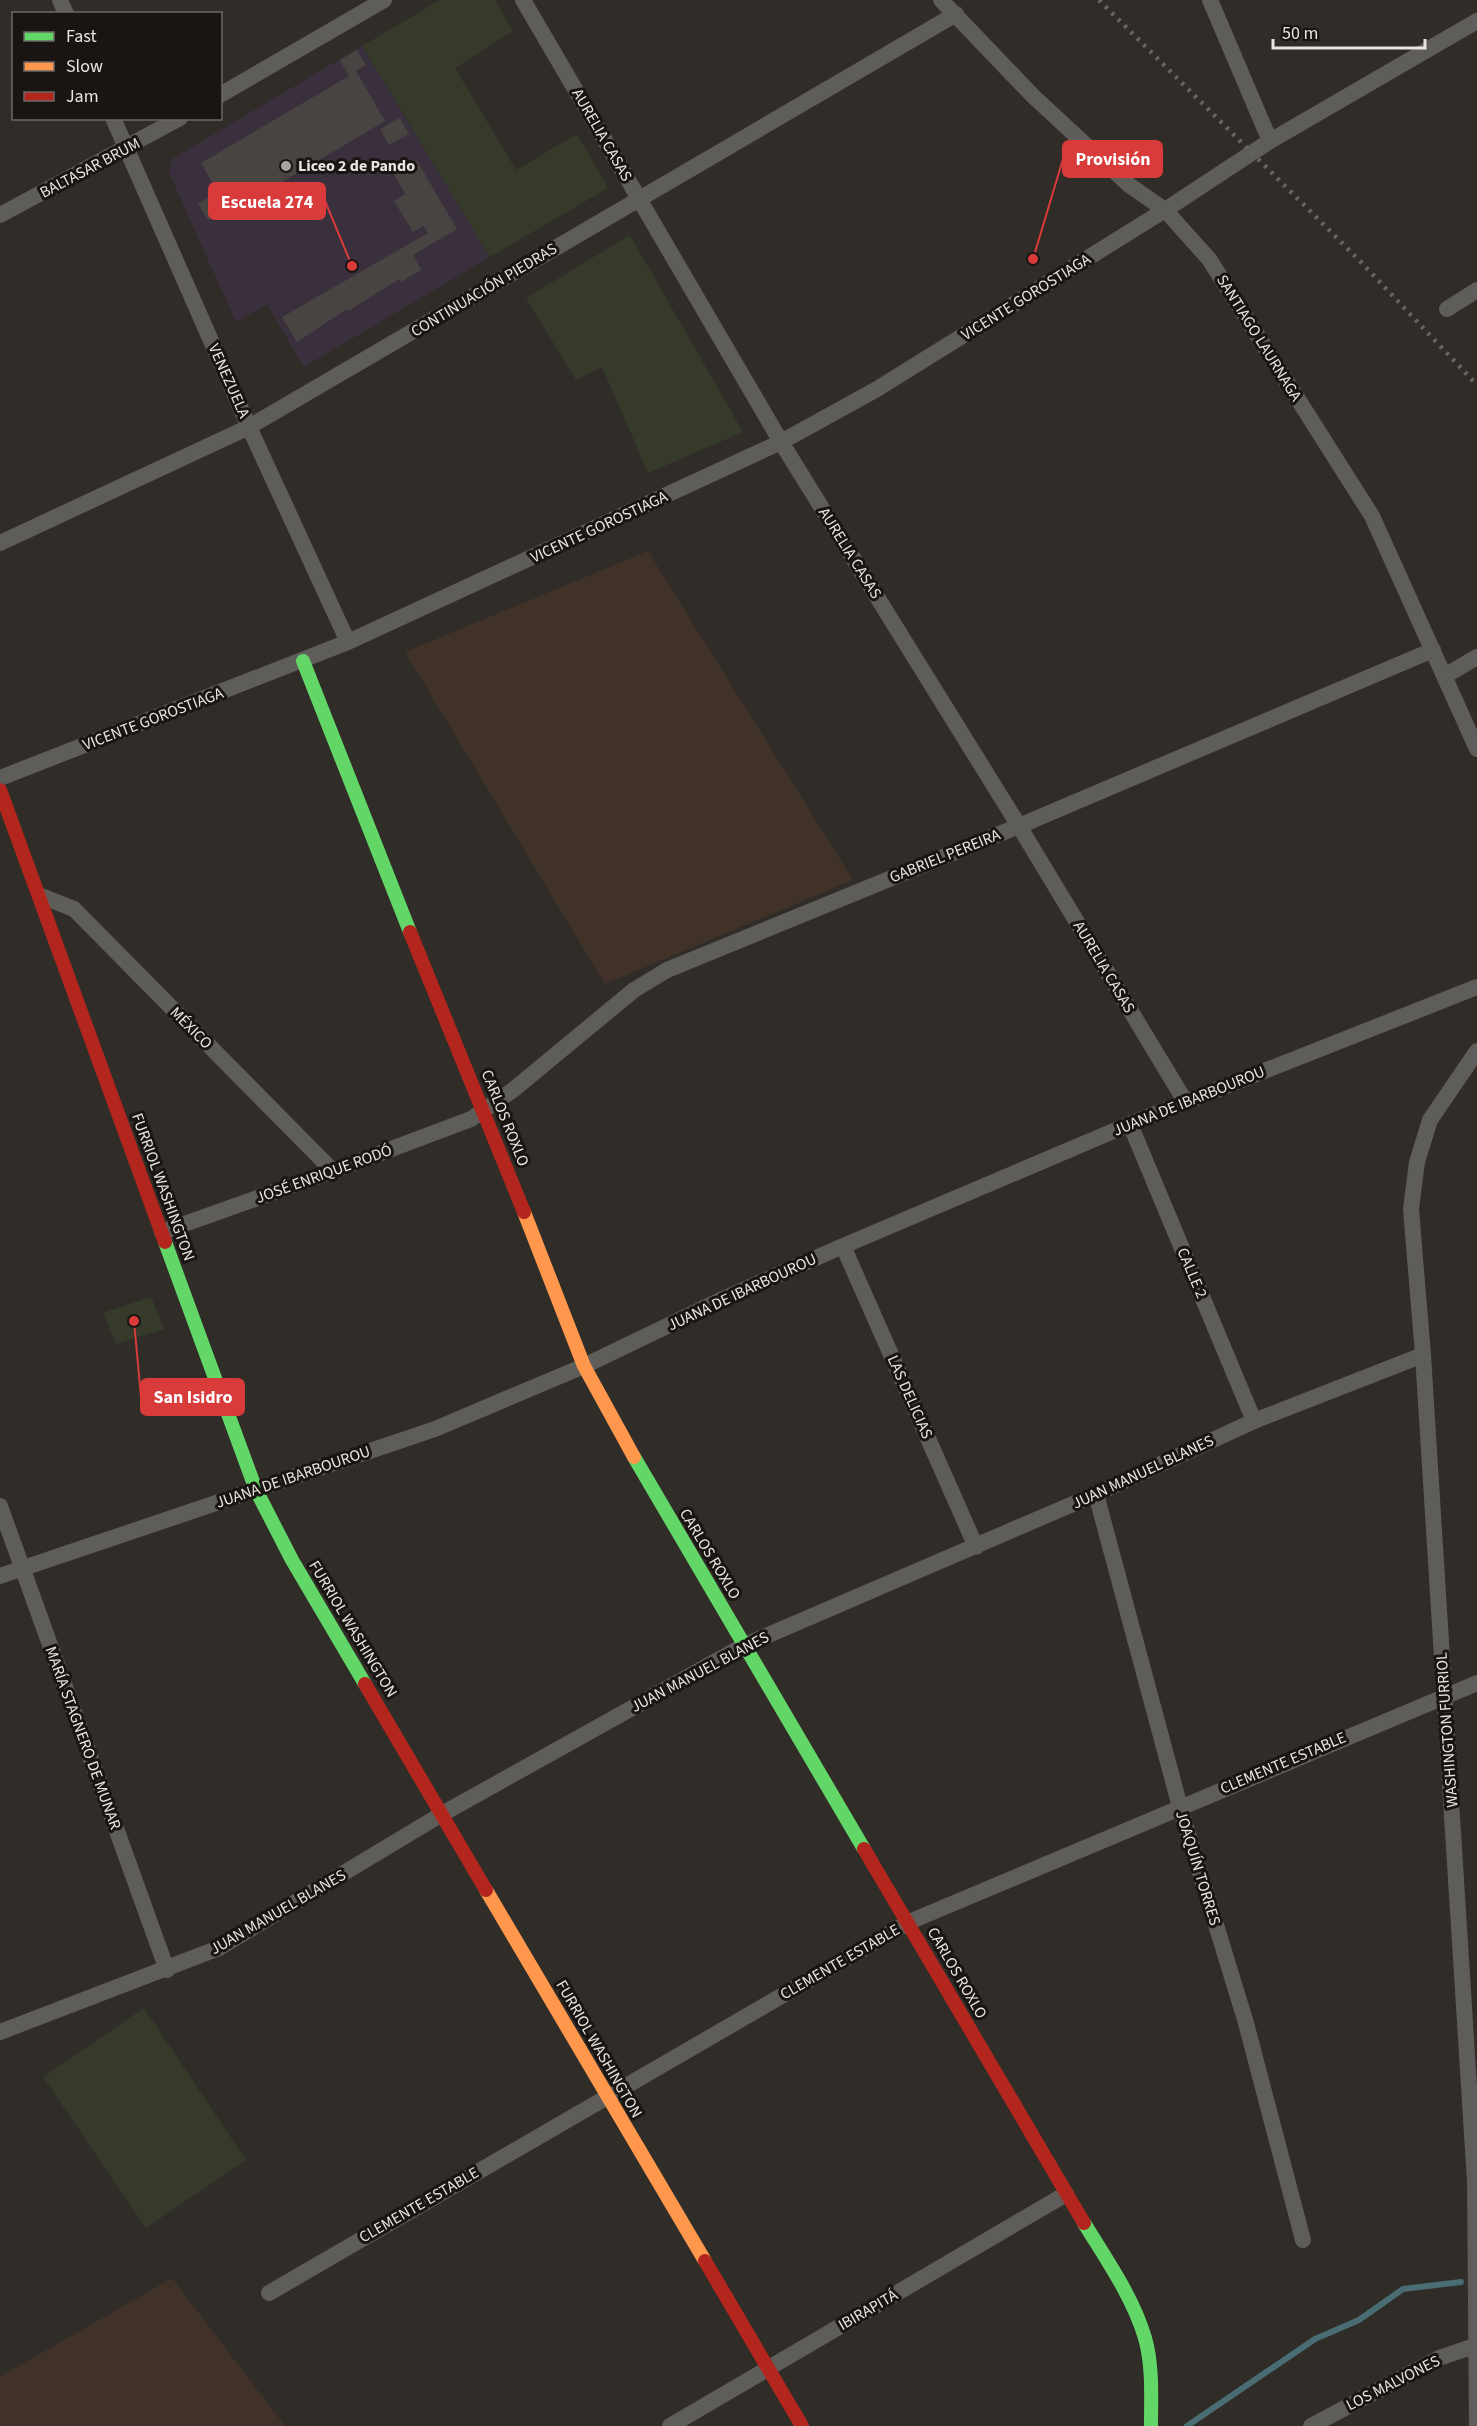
<svg xmlns="http://www.w3.org/2000/svg" width="1477" height="2426" viewBox="0 0 1477 2426" font-family="'Source Sans 3',sans-serif">
<style>
.built{fill:#403229}
.education{fill:#3a2f3c}
.green{fill:#353a2b}
.lines{fill:none;stroke-linecap:round;stroke-linejoin:round}
.stream{stroke:#496d73;stroke-width:6}
.building{fill:#484442}
.street{stroke:#5e5d59;stroke-width:16}
.fast{stroke:#63d668;stroke-width:14}
.slow{stroke:#ff974d;stroke-width:14}
.jam{stroke:#b3261e;stroke-width:14}
.rail{stroke:#676561;stroke-width:4.5;stroke-dasharray:3 6;stroke-linecap:butt}
.poi-dot{fill:#aaa4a0;stroke:#191512;stroke-width:2}
.labels{text-anchor:middle;dominant-baseline:central;stroke-width:6;stroke-linejoin:round;paint-order:stroke}
.street-label{font-size:16px;fill:#ebe5e1;stroke:#191512}
.poi-label{font-size:16px;font-weight:bold;fill:#ebe5e1;stroke:#191512;text-anchor:start}
.leader{fill:none;stroke:#d83b3a;stroke-width:2}
.callout-dot{fill:#d83b3a;stroke:#191512;stroke-width:2}
.callout{fill:#d83b3a;stroke:#d83b3a;stroke-width:2}
.callout-label{font-size:18px;text-anchor:middle;font-weight:bold;fill:#fff}
</style>
<rect width="100%" height="100%" fill="#302c28"/>
<!-- built -->
<path class="built" d="M648 551 853 880 605 984 405 652Z
M172 2278 285 2426H0V2377Z"/>
<!-- education -->
<path class="education" d="M362 46 490 257 304 367 267 305 236 322 169 173 172 159Z"/>
<!-- green -->
<path class="green" d="M440 0H495L513 31 455 68 516 170 577 134 608 188 490 257 362 46Z
M630 235 743 432 648 473 602 367 576 380 526 298Z
M151 1297 164 1329 116 1344 103 1313Z
M144 2008 246 2160 146 2228 43 2077Z"/>
<g class="lines">
<!-- stream -->
<path class="stream" d="M1187 2426 1315 2339 1359 2320 1403 2289 1461 2282"/>
</g>
<!-- building -->
<path class="building" d="M357 50 366 65 356 71 385 121 230 213 201 163 349 76 340 60Z
M400 118 409 134 389 145 380 129Z
M417 161 457 229 413 255 421 270 401 282 400 279 348 311 347 309 297 342 282 317 428 233 424 226 413 232 394 201 405 194 394 174Z
M212 195 221 212 208 220 198 204Z"/>
<g class="lines">
<!-- street -->
<path class="street" d="M60 0 66 14
M523 0 781 442 1019 826 1185 1101
M941 0 1033 96 1129 185 1165 210 1209 259 1372 516 1477 749
M1210 0 1270 141
M220 95 384 0
M113 118 249 427 348 642
M0 215 180 118
M1447 309 1477 290
M0 543 249 427 956 14
M1445 676 1477 657
M0 778 348 642 781 442 877 389 1165 210 1270 141 1477 21
M41 896 74 909 333 1171
M1130 1124 1254 1421
M162 1232 333 1171 471 1119 513 1090 634 990 667 970 1019 826 1433 650
M843 1246 976 1547
M1096 1494 1180 1807 1246 2023 1303 2240
M0 1506 167 1970
M0 1576 435 1429 584 1366 725 1298 843 1246 1130 1124 1477 987
M0 2032 219 1948 442 1814 745 1645 1096 1494 1254 1421 1423 1355
M269 2293 909 1922 1477 1683
M670 2426 1066 2194
M1311 2426 1439 2358 1477 2345
M1477 2426 1475 2182 1423 1355 1411 1209 1417 1162 1430 1120 1477 1051"/>
<!-- fast -->
<path class="fast" d="M303 661 410 932
M165 1242 256 1490 292 1560 365 1684
M634 1457 864 1849
M1084 2223C1106 2259 1133 2297 1145 2338 1153 2366 1151 2397 1151 2426"/>
<!-- slow -->
<path class="slow" d="M524 1212 584 1366 634 1457
M486 1890 705 2261"/>
<!-- jam -->
<path class="jam" d="M0 790 165 1242
M410 932 524 1212
M365 1684 486 1890
M864 1849 1084 2223
M705 2261 802 2426"/>
<!-- rail -->
<path class="rail" d="M1099 0 1359 260 1477 385"/>
</g>
<!-- markers -->
<circle class="poi-dot" cx="286" cy="166" r="6"/>
<g class="labels">
<!-- street labels -->
<g class="street-label">
<text transform="translate(602 135) rotate(60)">AURELIA CASAS</text>
<text transform="translate(90 168) rotate(-28)">BALTASAR BRUM</text>
<text transform="translate(484 290) rotate(-31)">CONTINUACIÓN PIEDRAS</text>
<text transform="translate(1026 297) rotate(-32)">VICENTE GOROSTIAGA</text>
<text transform="translate(1259 338) rotate(58)">SANTIAGO LAURNAGA</text>
<text transform="translate(229 381) rotate(66)">VENEZUELA</text>
<text transform="translate(599 527) rotate(-25)">VICENTE GOROSTIAGA</text>
<text transform="translate(850 553) rotate(58)">AURELIA CASAS</text>
<text transform="translate(153 719) rotate(-21)">VICENTE GOROSTIAGA</text>
<text transform="translate(945 856) rotate(-22)">GABRIEL PEREIRA</text>
<text transform="translate(1104 967) rotate(59)">AURELIA CASAS</text>
<text transform="translate(191 1028) rotate(45)">MÉXICO</text>
<text transform="translate(1189 1101) rotate(-22)">JUANA DE IBARBOUROU</text>
<text transform="translate(505 1118) rotate(68)">CARLOS ROXLO</text>
<text transform="translate(324 1174) rotate(-20)">JOSÉ ENRIQUE RODÓ</text>
<text transform="translate(163 1187) rotate(70)">FURRIOL WASHINGTON</text>
<text transform="translate(1192 1273) rotate(67)">CALLE 2</text>
<text transform="translate(742 1292) rotate(-25)">JUANA DE IBARBOUROU</text>
<text transform="translate(910 1397) rotate(66)">LAS DELICIAS</text>
<text transform="translate(1143 1472) rotate(-25)">JUAN MANUEL BLANES</text>
<text transform="translate(293 1477) rotate(-19)">JUANA DE IBARBOUROU</text>
<text transform="translate(710 1554) rotate(59)">CARLOS ROXLO</text>
<text transform="translate(353 1629) rotate(59)">FURRIOL WASHINGTON</text>
<text transform="translate(700 1672) rotate(-28)">JUAN MANUEL BLANES</text>
<text transform="translate(1447 1730) rotate(-94)">WASHINGTON FURRIOL</text>
<text transform="translate(83 1738) rotate(70)">MARÍA STAGNERO DE MUNAR</text>
<text transform="translate(1283 1763) rotate(-23)">CLEMENTE ESTABLE</text>
<text transform="translate(1198 1868) rotate(73)">JOAQUÍN TORRES</text>
<text transform="translate(278 1912) rotate(-30)">JUAN MANUEL BLANES</text>
<text transform="translate(840 1962) rotate(-30)">CLEMENTE ESTABLE</text>
<text transform="translate(957 1973) rotate(60)">CARLOS ROXLO</text>
<text transform="translate(599 2049) rotate(60)">FURRIOL WASHINGTON</text>
<text transform="translate(419 2205) rotate(-30)">CLEMENTE ESTABLE</text>
<text transform="translate(868 2310) rotate(-30)">IBIRAPITÁ</text>
<text transform="translate(1393 2383) rotate(-27)">LOS MALVONES</text>
</g>
<!-- poi labels -->
<g class="poi-label">
<text x="298" y="166">Liceo 2 de Pando</text>
</g>
</g>
<!-- callouts -->
<path class="leader" d="M1033 259L1063 159M352 266L325 201M134 1321L141 1397"/>
<g class="callout-dot">
<circle cx="1033" cy="259" r="6"/>
<circle cx="352" cy="266" r="6"/>
<circle cx="134" cy="1321" r="6"/>
</g>
<g class="callout">
<rect x="1063" y="141" width="99" height="36" rx="6"/>
<rect x="209" y="183" width="116" height="36" rx="6"/>
<rect x="141" y="1379" width="103" height="36" rx="6"/>
</g>
<g class="callout-label">
<text x="1113" y="165">Provisión</text>
<text x="267" y="208">Escuela 274</text>
<text x="193" y="1403">San Isidro</text>
</g>
<!-- legend -->
<rect x="12" y="12" width="210" height="108" fill="#191512" stroke="#6d6865" stroke-width="1.5"/>
<rect x="24" y="32" width="30" height="9" fill="#63d668" stroke="#6d6865" stroke-width="1.5"/>
<text x="66" y="42" font-size="18" fill="#ebe5e1">Fast</text>
<rect x="24" y="62" width="30" height="9" fill="#ff974d" stroke="#6d6865" stroke-width="1.5"/>
<text x="66" y="72" font-size="18" fill="#ebe5e1">Slow</text>
<rect x="24" y="92" width="30" height="9" fill="#b3261e" stroke="#6d6865" stroke-width="1.5"/>
<text x="66" y="102" font-size="18" fill="#ebe5e1">Jam</text>
<!-- scale -->
<path d="M1273 39v9h152v-9" fill="none" stroke="#ebe5e1" stroke-width="3"/>
<text x="1282" y="39" font-size="18" fill="#ebe5e1" stroke="#191512" stroke-width="4.5" paint-order="stroke">50 m</text>
</svg>
